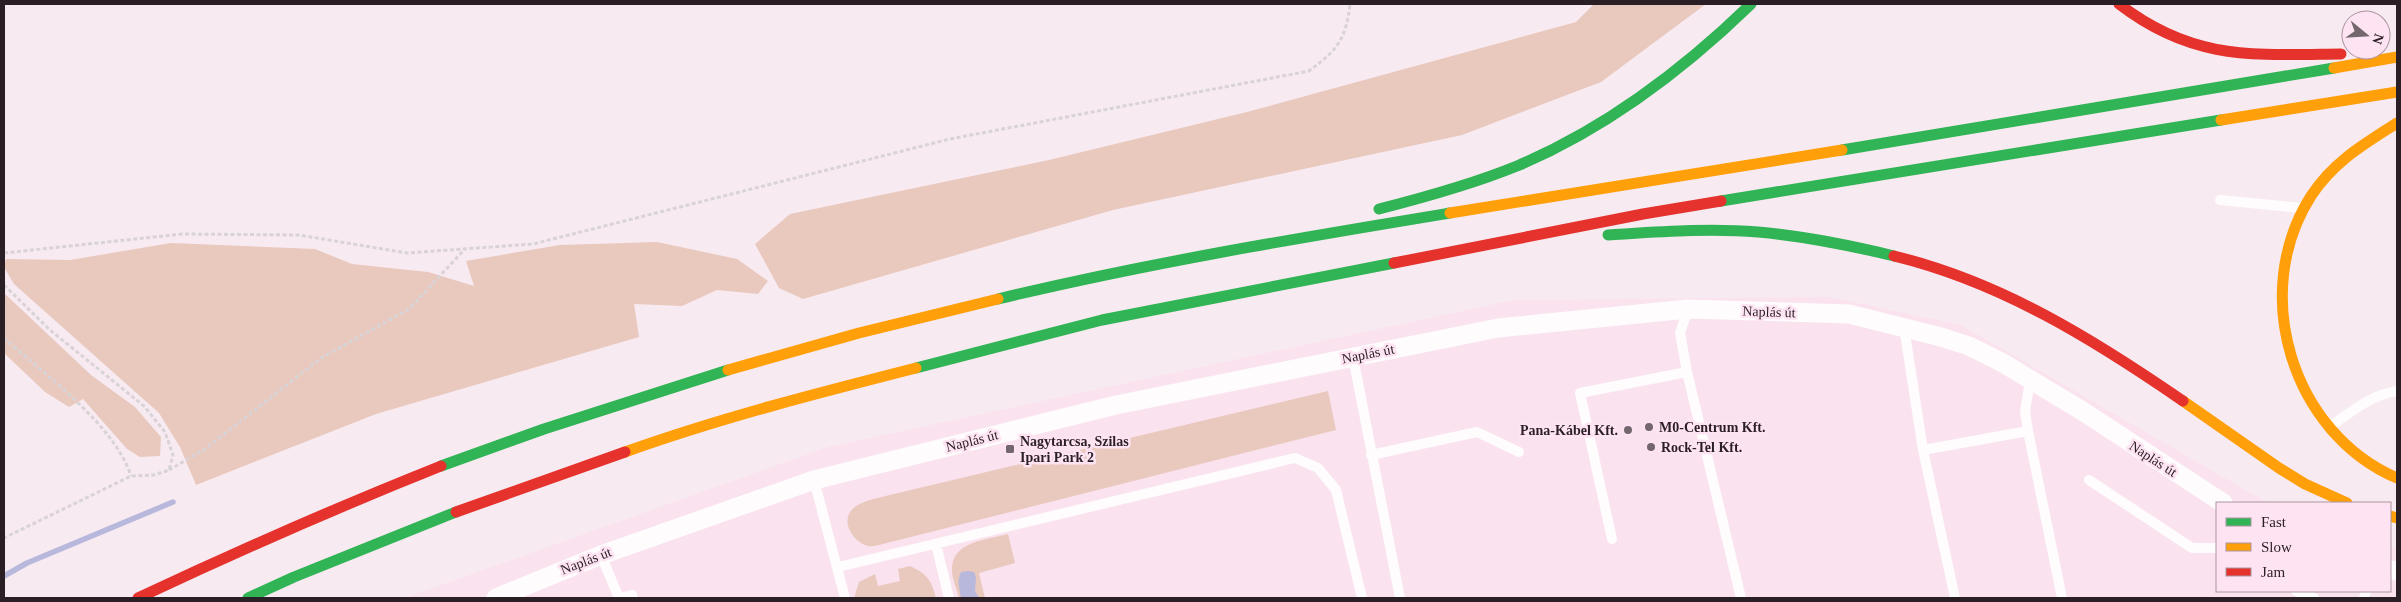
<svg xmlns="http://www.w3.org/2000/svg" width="2401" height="602" viewBox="0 0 2401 602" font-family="'Times New Roman',serif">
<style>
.built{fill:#fae2ef}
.green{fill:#e9c8be}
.water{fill:#b7b8dc}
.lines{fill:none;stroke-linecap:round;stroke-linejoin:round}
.stream{stroke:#b7b8dc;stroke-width:5.5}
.path{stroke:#d8d3d6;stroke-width:3;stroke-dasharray:4 2.5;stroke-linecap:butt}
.lane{stroke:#fefcfd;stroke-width:10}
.street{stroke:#fefcfd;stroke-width:19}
.fast{stroke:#30b455;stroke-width:11}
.slow{stroke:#ff9f0a;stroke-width:11}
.jam{stroke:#e5322d;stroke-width:11}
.poi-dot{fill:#73666d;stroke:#fee4f2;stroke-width:2}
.labels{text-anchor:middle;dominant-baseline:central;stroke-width:5;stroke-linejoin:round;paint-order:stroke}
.street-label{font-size:14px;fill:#2b1f26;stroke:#fee4f2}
.poi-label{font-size:14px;font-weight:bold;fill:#2b1f26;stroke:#fee4f2;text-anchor:start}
</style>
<rect width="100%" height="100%" fill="#f8eaf1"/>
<!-- built -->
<path class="built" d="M1829 297 1961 325 2268 503H2217V591H2390V547L2397 549V598H405L828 447 1514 300Z"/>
<!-- green -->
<path class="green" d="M1594 4H1706L1601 82 1462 135 1113 210 803 299 779 288 755 244 790 214 1049 160 1247 112 1576 22Z
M657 242 737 259 768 281 758 294 717 290 682 306 634 304 639 337 376 414 196 485 180 447 159 413 14 284 4 267 6 259 70 260 171 243 315 249 352 264 428 272 474 286 466 261 560 245Z
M4 293 91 375 135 407 161 437 160 456 140 457 127 449 83 399 69 407 45 392 4 353Z
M1328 391 1336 430 883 544C879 545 872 547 868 546 851 541 839 519 855 507 860 503 868 501 873 499Z
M1008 534 1015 563 979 573 985 598H959C957 589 951 577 952 568 953 541 987 540 1008 534Z
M910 566C927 574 931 579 936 598H854L859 582 875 574 878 586 900 581 898 569Z"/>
<!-- water -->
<path class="water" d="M968 571 974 572 976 577 975 591 979 598H961C960 588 956 582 961 572Z"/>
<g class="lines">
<!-- stream -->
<path class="stream" d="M4 576 27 563 173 502"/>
<!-- path -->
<path class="path" d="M4 253 182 234 299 235 407 253 533 244 950 139 1309 71C1337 50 1346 40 1350 4
M4 285 50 330 144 406 165 432 173 455 169 470 154 475 131 476 4 538
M4 338C45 375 114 424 131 476
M169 470 205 449 321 358 409 309 465 249"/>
<!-- lane -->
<path class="lane" d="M2220 200 2302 208
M1688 309 1680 333 1687 372 1741 598
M1904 327 1923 450 1955 598
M1353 357 1400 598
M2030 381 2025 411 2028 431 2062 598
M2331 426C2352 411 2371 395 2397 391
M1923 450 2028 431
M1371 455 1477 432 1519 452
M814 480 845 598
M2089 480 2192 548H2217
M1612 539 1580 393 1687 372
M936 544 949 598
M601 555 619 598
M838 567 1295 458 1318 468 1336 490 1362 598
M2296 591 2314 598
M620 598 632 595 633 598
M2364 598 2366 591"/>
<!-- street -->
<path class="street" d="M2390 570 2397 571
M496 598 601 555 814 480 1116 405 1498 328 1688 309 1849 314 1941 337 1969 346 2003 363 2084 412 2223 503"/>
<!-- fast -->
<path class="fast" d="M1842 150 2334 68
M1721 201 2221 120
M1379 209C1426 197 1473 184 1517 166 1605 129 1683 70 1751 4
M1608 235C1658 232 1708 228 1758 232 1803 236 1849 245 1894 256
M998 299C1147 263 1299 238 1450 213
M916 368 1102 320 1394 263
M441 466 544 429 728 370
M248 598 294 577 456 512"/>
<!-- slow -->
<path class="slow" d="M2334 68 2397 57
M2221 120 2397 92
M2397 123C2364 144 2333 162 2311 196 2249 293 2292 433 2397 478
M1450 213 1842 150
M728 370 859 333 998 299
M2183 401 2279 468 2305 484 2347 503
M625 452C720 418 818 393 916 368
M2390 516 2397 518"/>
<!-- jam -->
<path class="jam" d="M2119 4C2193 61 2253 55 2341 54
M1894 256C2001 282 2093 339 2183 401
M1394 263 1643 214 1721 201
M456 512 625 452
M138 598C238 551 338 507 441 466"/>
</g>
<!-- markers -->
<g class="poi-dot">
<circle cx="1649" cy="427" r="5"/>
<circle cx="1628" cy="430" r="5"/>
<circle cx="1651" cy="447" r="5"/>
<rect x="1005" y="444" width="10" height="10" rx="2.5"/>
</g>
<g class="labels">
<!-- street labels -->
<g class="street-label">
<text transform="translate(1769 312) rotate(2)">Naplás út</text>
<text transform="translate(1368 354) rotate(-11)">Naplás út</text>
<text transform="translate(972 441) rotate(-14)">Naplás út</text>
<text transform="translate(2153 459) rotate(33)">Naplás út</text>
<text transform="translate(586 561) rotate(-21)">Naplás út</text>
</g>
<!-- poi labels -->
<g class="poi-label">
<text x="1659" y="427">M0-Centrum Kft.</text>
<text x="1618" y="430" text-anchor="end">Pana-Kábel Kft.</text>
<text x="1020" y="441">Nagytarcsa, Szilas<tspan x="1020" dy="16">Ipari Park 2</tspan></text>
<text x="1661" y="447">Rock-Tel Kft.</text>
</g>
</g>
<!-- border -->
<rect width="2401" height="602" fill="none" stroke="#2b1f26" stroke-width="10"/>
<!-- legend -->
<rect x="2216" y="502" width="175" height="90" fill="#fee4f2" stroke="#aa95a0"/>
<rect x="2226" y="518" width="25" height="8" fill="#30b455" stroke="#aa95a0"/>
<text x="2261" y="527" font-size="15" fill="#2b1f26">Fast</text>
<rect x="2226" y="543" width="25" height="8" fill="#ff9f0a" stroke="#aa95a0"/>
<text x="2261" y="552" font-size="15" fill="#2b1f26">Slow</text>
<rect x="2226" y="568" width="25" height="8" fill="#e5322d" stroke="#aa95a0"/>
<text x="2261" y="577" font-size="15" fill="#2b1f26">Jam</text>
<!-- north arrow -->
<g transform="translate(2366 35) rotate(108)"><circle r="24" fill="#fee4f2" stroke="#aa95a0"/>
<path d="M0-4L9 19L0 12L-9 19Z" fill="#73666d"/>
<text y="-8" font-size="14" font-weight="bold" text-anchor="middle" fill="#2b1f26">N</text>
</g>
</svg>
